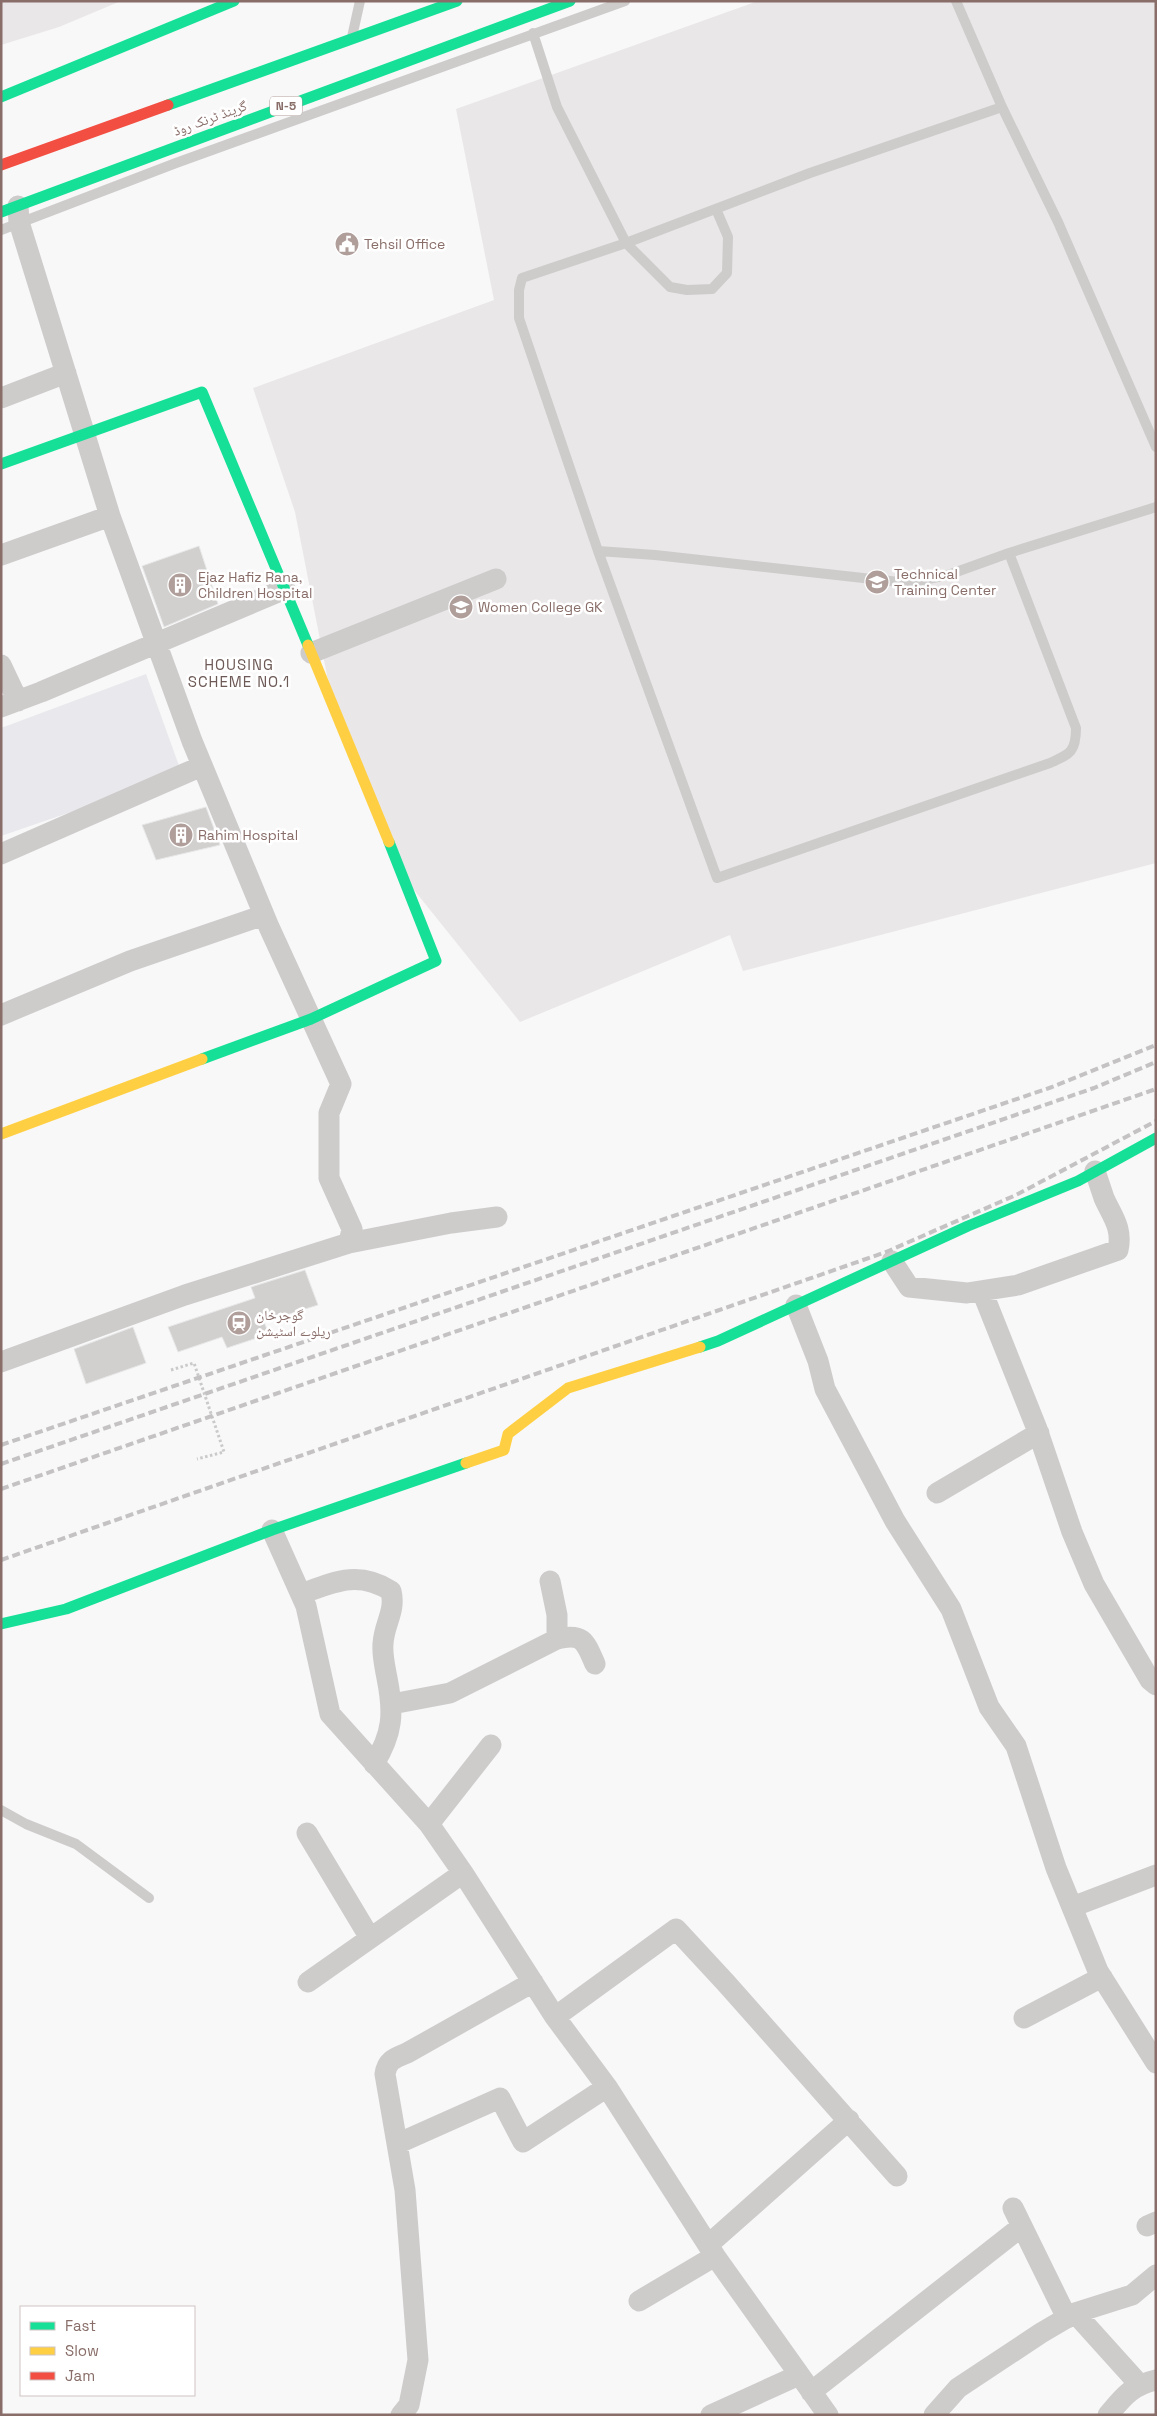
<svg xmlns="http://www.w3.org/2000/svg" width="1157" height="2416" viewBox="0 0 1157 2416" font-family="'Space Grotesk','Noto Naskh Arabic',sans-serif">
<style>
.built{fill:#eae7e8}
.green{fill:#e9e8ec}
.building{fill:#d2d0cf;stroke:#e8e8e8}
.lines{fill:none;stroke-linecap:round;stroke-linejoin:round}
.path{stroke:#cbc9c9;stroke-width:3;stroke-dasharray:2.5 2.5;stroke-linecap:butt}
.lane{stroke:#cecbcb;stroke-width:10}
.street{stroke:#cecbcb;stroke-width:21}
.fast{stroke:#16e098;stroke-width:11}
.slow{stroke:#ffcf43;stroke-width:11}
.jam{stroke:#f24e42;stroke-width:11}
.rail{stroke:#c4c2c2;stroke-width:4;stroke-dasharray:8 4;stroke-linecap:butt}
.labels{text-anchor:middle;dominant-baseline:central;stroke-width:5;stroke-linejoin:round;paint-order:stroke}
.shield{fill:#fff;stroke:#ac9995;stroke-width:1}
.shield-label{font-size:12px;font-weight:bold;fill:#886d68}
.street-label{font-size:14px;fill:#886d68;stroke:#fff}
.poi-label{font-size:14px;fill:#886d68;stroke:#fff;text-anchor:start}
.neighbourhood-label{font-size:15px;letter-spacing:1px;fill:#6d5a56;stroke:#fff}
</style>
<rect width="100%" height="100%" fill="#f8f8f8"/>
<!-- built -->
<path class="built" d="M1 1H121L59 27 1 45Z
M758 1H1156V863L743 971 730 935 520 1022 402 875 332 701 295 512 253 388 494 300 456 109Z"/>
<!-- green -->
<path class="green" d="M146 674 182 774 1 836V728Z"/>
<!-- building -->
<path class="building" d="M199 546 218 604 164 627 142 566Z
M206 807 220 845 156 860 142 825Z
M305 1270 318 1305 264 1322 269 1334 227 1348 222 1337 178 1352 168 1327 255 1298 251 1287Z
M133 1327 146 1363 86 1384 74 1349Z"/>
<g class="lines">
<!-- path -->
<path class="path" d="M171 1370 194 1363 224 1452 197 1459"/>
<!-- lane -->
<path class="lane" d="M956 1 1002 107 1058 222 1156 447
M533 33 557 107 626 243 670 287 687 290 712 289 727 273 728 237 716 209
M352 37 360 1
M1002 107 810 173 626 243 522 278 519 290V318L598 551 717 878 1050 763C1070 754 1076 752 1076 728L1009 553
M1 230 176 163 625 1
M598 551 655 555 908 583 948 575 1009 553 1156 507
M1 1810 26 1824 76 1844 149 1898"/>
<!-- street -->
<path class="street" d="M18 206 19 222 110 516 192 741 269 927 341 1084 329 1113V1178L352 1229 349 1243 451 1223 497 1217
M1 398 66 373
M1 555 110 516
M311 653 496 579
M1 665 18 701
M1 707 41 692 285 589
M1 854 202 766
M1 1015 130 961 264 915
M892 1261 909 1287 967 1293 1018 1285 1118 1250C1123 1228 1112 1216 1104 1198 1101 1189 1098 1180 1095 1171
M982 1291 1037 1429 1072 1532 1094 1584 1150 1680 1156 1685
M796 1305 818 1361 825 1389 895 1521 951 1609 989 1707 1016 1746 1056 1868 1098 1971 1156 2063
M1 1362 185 1295 349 1243
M937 1493 1039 1433
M272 1530 306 1606 330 1714 429 1824 463 1873 555 2017 607 2087 715 2256 828 2415
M301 1594C334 1582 358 1570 391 1591 396 1612 384 1623 383 1644 382 1655 385 1667 387 1678 394 1713 393 1733 374 1764
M557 1639C583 1633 585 1641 595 1664
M392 1704 450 1693 557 1639V1615L550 1581
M429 1824 491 1745
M307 1833 370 1938
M1072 1907 1156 1875
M308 1982 463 1873
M555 2017 676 1929 726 1983 897 2176
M1024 2018 1102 1977
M399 2143 500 2098 523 2142 607 2087
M1013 2208 1067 2318
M1147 2226 1156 2222
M708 2245 849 2120
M639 2301 715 2256
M1075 2313 1139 2384
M811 2392 1021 2227
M401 2415 409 2405 418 2360 405 2190 385 2074C387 2060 395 2058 407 2053L533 1982
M711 2415 799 2375
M934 2415 958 2388 1041 2333 1075 2313 1132 2295 1156 2275
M1108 2415C1124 2396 1131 2386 1156 2380"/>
<!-- fast -->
<path class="fast" d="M1 97 234 1
M168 105 457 1
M1 212 570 1
M1 464 202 392 308 645
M202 1059 311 1019 436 961 389 842
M700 1347 718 1341 968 1226 1078 1181 1156 1138
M1 1624 66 1609 272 1530 466 1463"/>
<!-- slow -->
<path class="slow" d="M308 645 389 842
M1 1134 202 1059
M466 1463 504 1450 508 1434 568 1388 700 1347"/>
<!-- jam -->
<path class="jam" d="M1 165 168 105"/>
<!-- rail -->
<path class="rail" d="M1 1445 1052 1087 1156 1045
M1 1464 1094 1088 1156 1062
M1 1489 1156 1089
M1 1560 886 1252 1016 1195 1156 1121"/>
</g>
<!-- icons -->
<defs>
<symbol id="civic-disc" viewBox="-11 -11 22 22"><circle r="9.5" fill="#af9e9a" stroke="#fff"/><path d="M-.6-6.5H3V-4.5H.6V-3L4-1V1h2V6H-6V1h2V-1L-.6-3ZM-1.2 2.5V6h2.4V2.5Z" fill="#fff"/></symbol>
<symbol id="university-disc" viewBox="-11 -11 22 22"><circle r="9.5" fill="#af9e9a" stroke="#fff"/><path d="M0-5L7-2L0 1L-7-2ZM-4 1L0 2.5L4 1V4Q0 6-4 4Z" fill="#fff"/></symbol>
<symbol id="building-disc" viewBox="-11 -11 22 22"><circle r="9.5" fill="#af9e9a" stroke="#fff"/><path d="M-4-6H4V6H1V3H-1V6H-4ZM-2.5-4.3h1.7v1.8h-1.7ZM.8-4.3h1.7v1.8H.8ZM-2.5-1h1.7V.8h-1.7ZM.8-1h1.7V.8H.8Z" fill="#fff"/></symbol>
<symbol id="station-disc" viewBox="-11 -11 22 22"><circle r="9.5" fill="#af9e9a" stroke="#fff"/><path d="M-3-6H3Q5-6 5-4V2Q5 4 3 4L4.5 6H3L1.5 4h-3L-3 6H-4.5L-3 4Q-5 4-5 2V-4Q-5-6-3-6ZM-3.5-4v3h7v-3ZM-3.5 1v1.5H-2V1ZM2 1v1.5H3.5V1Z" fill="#fff"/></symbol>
</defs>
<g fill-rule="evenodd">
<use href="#civic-disc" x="333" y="230" width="28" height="28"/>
<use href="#university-disc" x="863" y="568" width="28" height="28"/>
<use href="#building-disc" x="166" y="571" width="28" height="28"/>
<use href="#university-disc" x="447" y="593" width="28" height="28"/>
<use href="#building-disc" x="167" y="821" width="28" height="28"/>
<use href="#station-disc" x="225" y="1309" width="28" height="28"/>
</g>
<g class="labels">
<!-- shield labels -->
<rect class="shield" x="270" y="96.5" width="32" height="19" rx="4"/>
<g class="shield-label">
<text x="286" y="106">N-5</text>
</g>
<!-- street labels -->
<g class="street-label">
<text transform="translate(210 118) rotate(-20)">گرینڈ ٹرنک روڈ</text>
</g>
<!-- poi labels -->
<g class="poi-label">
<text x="364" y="244">Tehsil Office</text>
<text x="894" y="574">Technical<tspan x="894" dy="16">Training Center</tspan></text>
<text x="198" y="577">Ejaz Hafiz Rana,<tspan x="198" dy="16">Children Hospital</tspan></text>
<text x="478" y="607">Women College GK</text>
<text x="198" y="835">Rahim Hospital</text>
<text x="256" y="1315">گوجرخان<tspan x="256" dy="16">ریلوے اسٹیشن</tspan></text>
</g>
<!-- neighbourhood labels -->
<g class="neighbourhood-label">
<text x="239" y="664">HOUSING<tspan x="239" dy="17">SCHEME NO.1</tspan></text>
</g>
</g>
<!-- border -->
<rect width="1157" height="2416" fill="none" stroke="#886d68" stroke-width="5"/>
<!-- legend -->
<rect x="20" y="2306" width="175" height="90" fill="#ffffff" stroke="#cfc5c3"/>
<rect x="30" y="2322" width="25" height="8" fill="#16e098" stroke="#cfc5c3"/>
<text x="65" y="2331" font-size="15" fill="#886d68">Fast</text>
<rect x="30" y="2347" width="25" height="8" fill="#ffcf43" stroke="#cfc5c3"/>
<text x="65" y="2356" font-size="15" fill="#886d68">Slow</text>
<rect x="30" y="2372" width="25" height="8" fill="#f24e42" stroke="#cfc5c3"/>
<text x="65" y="2381" font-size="15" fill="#886d68">Jam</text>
</svg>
